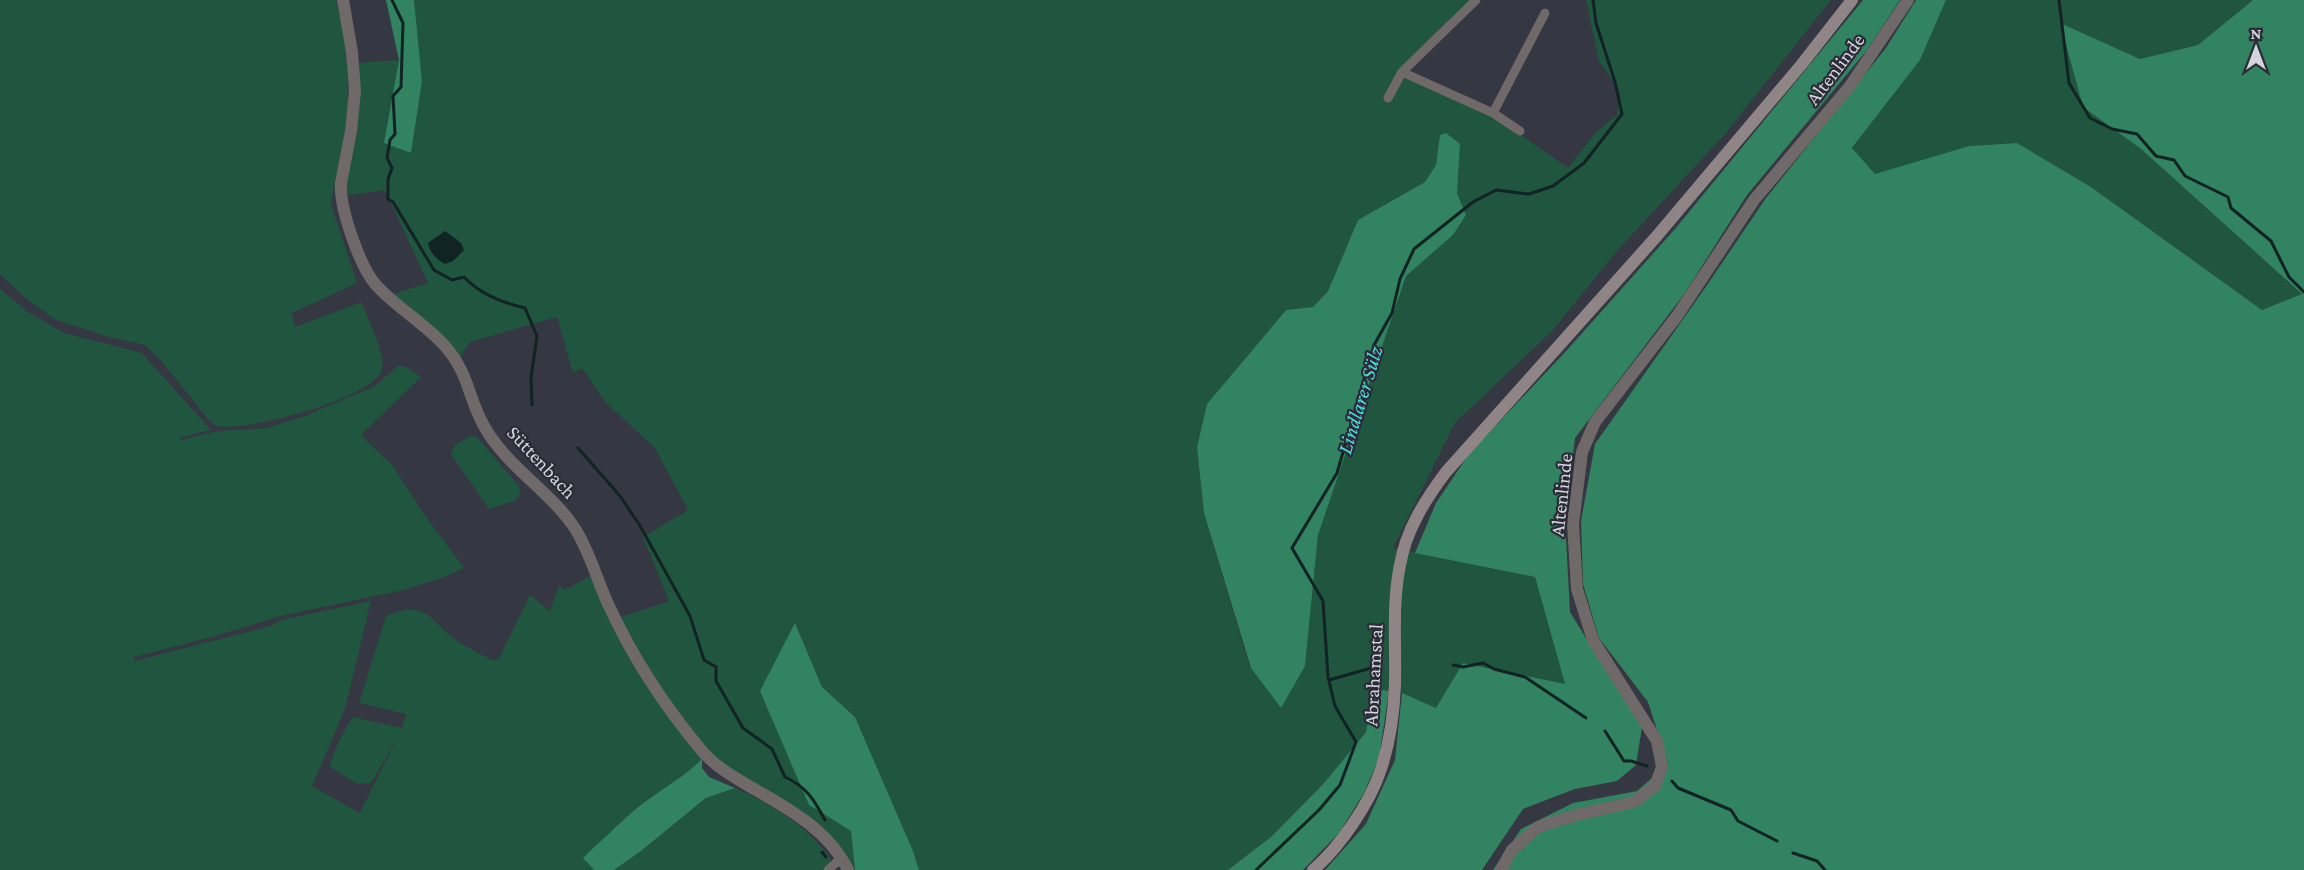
<svg xmlns="http://www.w3.org/2000/svg" width="2304" height="870" viewBox="0 0 2304 870" font-family="'Crimson Pro',serif">
<style>
.green{fill:#20553f;fill-rule:evenodd}
.forest{fill:#318362}
.water{fill:#112323}
.lines{fill:none;stroke-linecap:round;stroke-linejoin:round}
.stream{stroke:#112323;stroke-width:3}
.minor{stroke:#70696a;stroke-width:9}
.tertiary{stroke:#70696a;stroke-width:12}
.secondary{stroke:#908586;stroke-width:12}
.labels{text-anchor:middle;dominant-baseline:central;stroke-width:4.5;stroke-linejoin:round;paint-order:stroke}
.street-label{font-size:20px;fill:#d4d5dc;stroke:#2b2c37}
.water-label{font-size:21px;font-style:italic;fill:#4edcdf;stroke:#2b2c37}
</style>
<rect width="100%" height="100%" fill="#353742"/>
<!-- green -->
<path class="green" d="M0 0H336L345 38 348 87V114L331 204 357 283 292 313 295 327 362 302C367 319 388 357 381 372 369 399 246 432 218 426 213 425 210 422 207 418L163 363 145 345 109 337 54 319 24 297 0 274Z
M414 0H1472L1403 71 1480 106 1568 168 1597 131 1617 115 1620 92 1599 61 1586 0H1831L1726 133 1617 251 1552 331 1455 423 1393 548 1535 577 1565 685 1464 663 1436 708 1402 693 1375 689 1366 732 1324 783 1272 836 1228 870H919L913 851 855 717 822 687 795 623 809 805 851 831 855 870H849L845 860 691 737 618 618 669 601 643 537 688 510 655 448 606 403 582 368 573 373 557 317 470 342 458 361 390 295 428 283 385 190 343 196 354 63 399 60 385 143 411 153 422 81ZM1440 135 1460 144 1457 193 1466 215 1453 235 1406 276 1318 535 1305 666 1250 668 1204 513 1197 447 1207 404 1286 310 1313 307 1328 291 1358 220 1425 182 1436 165Z
M1946 0H2253L2198 45 2140 59 2060 24 2083 107 2141 149 2302 294 2262 310 2091 187 2017 143 1969 146 1876 175 1852 149 1920 60Z
M0 289 28 312 64 333 142 353 211 430 181 437V440L218 431 266 428 305 416 375 386 399 365 408 368 421 377 361 435 393 466 424 514 464 568 442 578 403 590 281 616 212 637 134 657V661L271 626 281 620 371 601 345 709 312 786 360 813 395 742 371 783 357 784 330 767C334 749 343 732 353 717L402 728 406 714 359 703 386 616C428 598 430 622 459 642 470 649 481 654 492 660H498L530 595 550 611 559 585 564 590 590 576 702 759C681 780 654 793 631 813 615 828 599 842 584 858L594 870H0Z
M471 436 477 437 519 486 520 495 514 501 489 509 451 454 455 445Z
M735 788C772 804 807 826 831 859L827 870H614L641 851 707 798Z"/>
<!-- forest -->
<path class="forest" d="M386 0H414L422 81 411 153 384 143 399 60Z
M1863 0H1900L1867 50 1747 195 1685 293 1575 438 1565 520 1570 612 1605 669 1643 721 1636 765 1617 781 1575 789 1523 809 1482 870H1325L1366 824 1395 760 1402 693 1436 708 1463 663 1565 684 1535 577 1415 553 1436 503 1469 454 1567 350 1675 229Z
M1916 0H1946L1920 60 1852 148 1875 174 1969 146 2017 143 2091 187 2262 310 2302 294 2141 149 2083 107 2060 23 2140 59 2198 45 2253 0H2304V870H1493L1521 829 1573 803 1637 791 1668 764 1648 702 1599 638 1583 584 1581 521 1595 444 1705 288 1766 198 1886 48Z
M1446 133 1460 144 1457 193 1466 215 1453 235 1406 276 1318 535 1305 666 1281 708 1251 668 1204 513 1197 447 1207 404 1286 310 1313 307 1328 291 1358 220 1425 182 1436 165 1440 135Z
M795 623 822 687 855 717 913 851 919 870H855L851 831 809 805 760 691Z
M1375 689 1389 691 1379 758 1364 793 1339 833 1303 870H1228L1272 836 1324 783 1366 732Z
M702 759V768L709 777 735 788 706 798 641 851 614 870H594L583 858C599 842 615 828 631 813 654 793 681 780 702 759Z"/>
<!-- water -->
<path class="water" d="M445 231 461 243 464 250 453 261 445 264C436 259 430 253 428 243Z"/>
<g class="lines">
<!-- stream -->
<path class="stream" d="M392 0 403 23 401 87 393 96 395 134 390 140 387 158 392 168 388 179V199L393 202 434 270 452 280 464 277C480 294 503 303 525 308L537 336 531 378 532 405
M2059 0 2069 83 2090 118 2112 129 2137 134 2156 156 2174 160 2185 176 2228 197 2231 208 2271 241 2289 277 2304 292
M578 448 620 496 639 524 690 616 704 660 716 667V681L743 728 772 749 785 777C807 787 814 800 825 820
M1453 665 1463 667 1483 663 1494 669 1525 677 1586 718
M1329 680 1378 666
M1605 731 1624 761H1631L1647 766
M1672 781 1678 788 1731 810 1738 821 1777 841
M822 852 826 857
M1793 853 1817 861 1825 870
M1256 870 1319 810 1340 785 1356 742 1335 706 1328 677 1323 601 1292 548 1337 473 1374 345 1392 313 1400 279 1414 249 1473 202 1496 190 1529 194 1553 186 1584 163 1622 114 1615 82 1596 23 1593 0"/>
<!-- minor -->
<path class="minor" d="M1402 72 1493 113 1520 131
M1388 98 1402 72 1476 0
M1493 113 1545 13
M828 870 841 858"/>
<!-- tertiary -->
<path class="tertiary" d="M343 0 352 52 355 91 351 131 341 183C339 207 360 267 376 285 396 307 424 323 444 345 470 374 467 396 484 426 506 466 549 490 574 527 590 551 597 581 609 606 633 658 666 708 702 751 715 766 732 776 749 786 787 808 828 829 848 870
M1501 870 1512 850 1538 827 1576 815 1634 802 1655 786 1662 767 1657 741 1593 640 1577 589 1573 524 1582 452 1595 422 1677 316 1754 200 1850 86 1908 0"/>
<!-- secondary -->
<path class="secondary" d="M1313 870C1340 847 1370 803 1381 769 1390 742 1394 712 1395 684 1396 645 1392 603 1400 565 1406 530 1425 500 1446 472L1656 237 1802 64 1852 0"/>
</g>
<g class="labels">
<!-- street labels -->
<g class="street-label">
<text transform="translate(1835 69) rotate(-53)">Altenlinde</text>
<text transform="translate(542 462) rotate(47)">Süttenbach</text>
<text transform="translate(1561 495) rotate(-84)">Altenlinde</text>
<text transform="translate(1373 675) rotate(-87)">Abrahamstal</text>
</g>
<!-- water labels -->
<g class="water-label">
<text transform="translate(1360 400) rotate(-73)">Lindlarer Sülz</text>
</g>
</g>
<!-- north arrow -->
<g transform="translate(2256 48)" stroke="#2b2c37" stroke-width="4.5" paint-order="stroke">
<path d="M0-4.5L10 22L0 15L-10 22Z" fill="#d4d5dc"/>
<text y="-9" font-size="16" font-weight="bold" text-anchor="middle" fill="#d4d5dc">N</text>
</g>
</svg>
